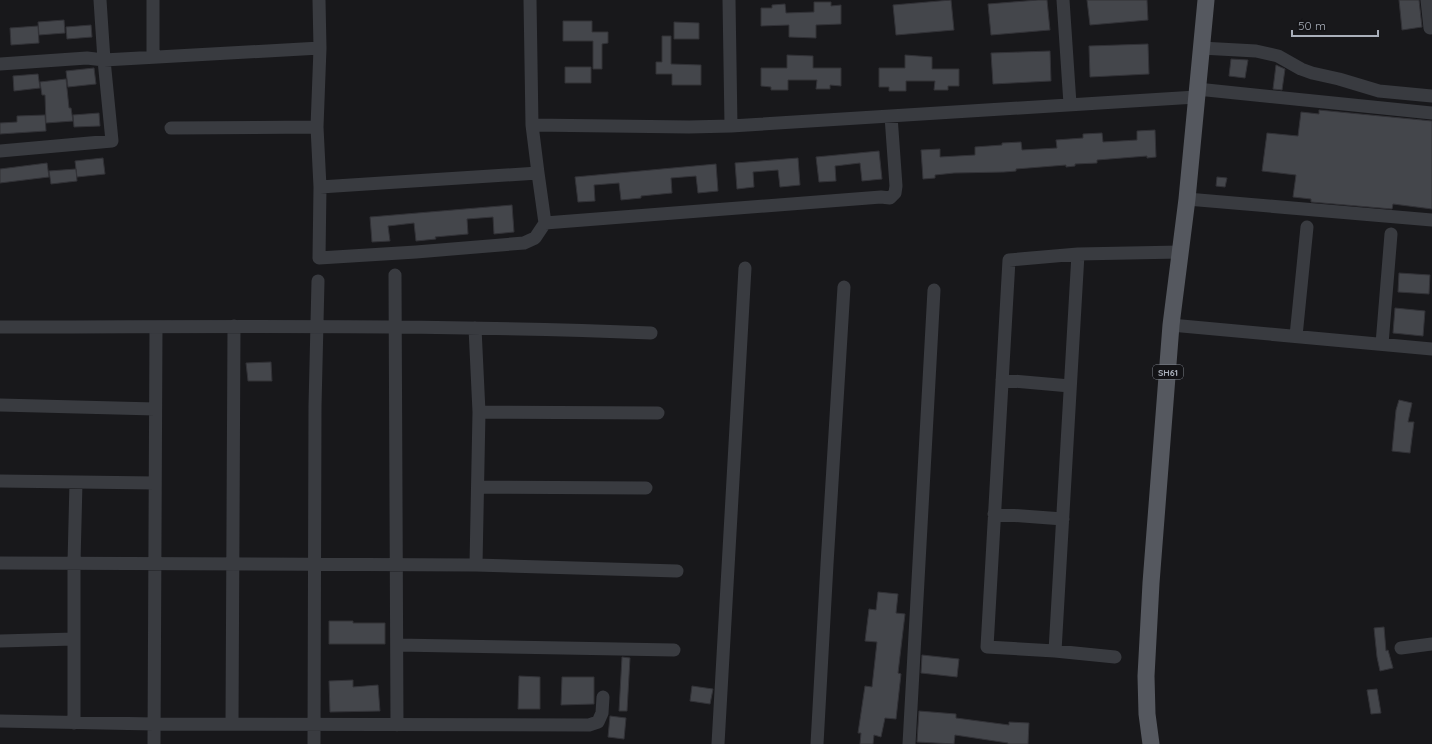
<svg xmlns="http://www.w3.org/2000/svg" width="1432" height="744" viewBox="0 0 1432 744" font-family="Quicksand,sans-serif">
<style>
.building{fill:#44464b;stroke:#323237}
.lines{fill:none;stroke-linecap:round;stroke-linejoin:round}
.minor{stroke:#393b40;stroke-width:13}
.major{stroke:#55585f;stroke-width:17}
.labels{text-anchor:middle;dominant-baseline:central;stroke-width:3;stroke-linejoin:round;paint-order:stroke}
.shield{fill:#131316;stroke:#7d818a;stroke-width:1}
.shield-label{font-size:9px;font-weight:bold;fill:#aab0bb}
</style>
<rect width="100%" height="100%" fill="#18181b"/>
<!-- building -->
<path class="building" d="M951 0 954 30 896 35 893 5Z
M1038 0H1047L1050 30 991 35 988 4Z
M1087 0H1147L1148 20 1090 25Z
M1399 0H1419L1422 27 1402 30Z
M814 2H831V6L841 5V24L816 25V38L789 37V25L761 26V8H772V5L785 4 786 13 814 12Z
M64 20 65 33 39 35 38 22Z
M563 21H592V32H608V43L602 44V69H593V41H563Z
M674 22 699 23V39H674Z
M91 25 92 37 67 39 66 27Z
M38 26 39 43 11 45 10 28Z
M662 36H671V64L701 65V85H672V74H656V62H662Z
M1148 44 1149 74 1090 77 1089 46Z
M1050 51 1051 81 993 84 991 53Z
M787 55 813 56V68H841V86L830 85V89H816L817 80H788V90H771V87L761 86V68H787Z
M905 55 932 57V69H959V86H948V90H934L935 81H906V91H889V87H879V68H905Z
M1231 59 1248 60 1245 78 1229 76Z
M1276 65 1285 69 1282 90 1273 89Z
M565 67H591V83H565Z
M94 68 96 84 68 87 66 71Z
M38 74 40 88 14 91 13 76Z
M66 79 69 108H71L73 121 46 123 45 95H42L40 82Z
M1319 110 1432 121V209L1393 204 1392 209 1311 202V199L1293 197 1296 175 1262 171 1267 133 1298 136 1301 112 1319 114Z
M99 113 100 126 74 127 73 115Z
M45 115 46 131 0 134V123L17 122V116Z
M1155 130 1156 157 1147 158V156L1097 160V163L1075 164V166L1066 167V165L1016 169V171L1004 172 954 173 935 175V178L923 179 921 150 940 149V157L975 155V147L1002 145V143L1021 142 1022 150 1057 148 1056 140 1083 138V134L1102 133 1103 142 1137 140V131Z
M879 151 882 179 862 181 860 163 835 166 836 181 819 182 816 157Z
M103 158 105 174 77 177 75 161Z
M798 158 800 185 780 187 778 170 753 172 754 187 737 189 735 163Z
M47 163 49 177 0 183V169Z
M716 164 718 191 698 193 696 176 671 178 672 193 641 196V198L621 200 619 183 594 185 595 201 578 202 575 177Z
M76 169 77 181 51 184 49 171Z
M1217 177 1227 178 1225 187 1216 186Z
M512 205 514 232 494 234 493 217 467 219 468 234 435 237 436 239 416 241 414 223 388 226 390 241 372 242 370 217Z
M1399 273 1430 275 1429 294 1398 292Z
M1395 308 1425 311 1423 336 1393 333Z
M271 362 272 381H248L246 363Z
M1399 400 1412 403 1408 422H1414L1410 453 1392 451 1396 410Z
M878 592 898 594 896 613 905 614 898 673 901 674 896 719 885 718 881 737 874 735 873 744H860L861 733H858L865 686 872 687 877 642 865 641 869 609 876 610Z
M329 621H353V623H385V644H329Z
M1384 627 1386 651 1388 650 1393 668 1380 671 1377 657 1374 628Z
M922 655 959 659 957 677 921 673Z
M622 657 630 658 627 711H619Z
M519 676 540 677V709H518Z
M562 677H594V704L561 705Z
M353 680V687L378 685 380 711 330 712 329 681Z
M692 686 713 689 710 704 690 701Z
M1377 689 1381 713 1371 714 1367 690Z
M919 711 956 714V718L1009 725V722L1029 723 1028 744H1008V743L955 735 954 744 917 742Z
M610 716 626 718 624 739 608 737Z"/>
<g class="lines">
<!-- minor -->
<path class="minor" d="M319 0 320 48 317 127 320 187
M530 0 532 125 538 173
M729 0 731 126
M1063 0 1070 104
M1427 0 1430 28
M1201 48 1256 51 1278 56 1301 69 1312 73 1339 79 1379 91 1432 96
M153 57V0
M0 64 87 58 104 60 320 48
M1197 89 1432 113
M532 125 689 127 731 126 1196 97
M171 128 317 127
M0 151 112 141 104 60 100 0
M1187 199 1432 220
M545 223 535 238 524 243 416 252 319 258 320 187 538 173 545 223 881 197 890 198 895 193 896 186 891 116
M395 275 397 725
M1171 325 1432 349
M0 327C217 327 434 324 651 333
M475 328 479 412 476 565
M1296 336 1307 227
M1382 344 1391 234
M1002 380 1070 386
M0 405 155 409
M479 412 658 413
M0 481 155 483
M478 487 646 488
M994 514 1063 519
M0 563 476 565 677 571
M0 641 74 639
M397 645 674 650
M1401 648 1432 644
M1055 651 1078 254
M1115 657 1055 651 987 647 1009 260 1078 254 1180 252
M0 721 154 724 589 725 598 722 602 713 603 697
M74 723V563L76 482
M232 724 234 326
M154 744 156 327
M314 744 315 406 318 281
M718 744 745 268
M817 744 827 564 844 287
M909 744 934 290"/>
<!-- major -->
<path class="major" d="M1151 744 1147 714 1146 676 1151 583 1171 325 1187 199 1206 0"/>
</g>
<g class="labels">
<!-- shield labels -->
<rect class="shield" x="1153" y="365" width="30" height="14" rx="3"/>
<g class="shield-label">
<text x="1168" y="372">SH61</text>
</g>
</g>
<!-- scale -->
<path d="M1292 30v6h86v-6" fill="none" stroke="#aab0bb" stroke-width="2"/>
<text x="1298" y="30" font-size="12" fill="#aab0bb" stroke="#131316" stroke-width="3" paint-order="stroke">50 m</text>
</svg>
